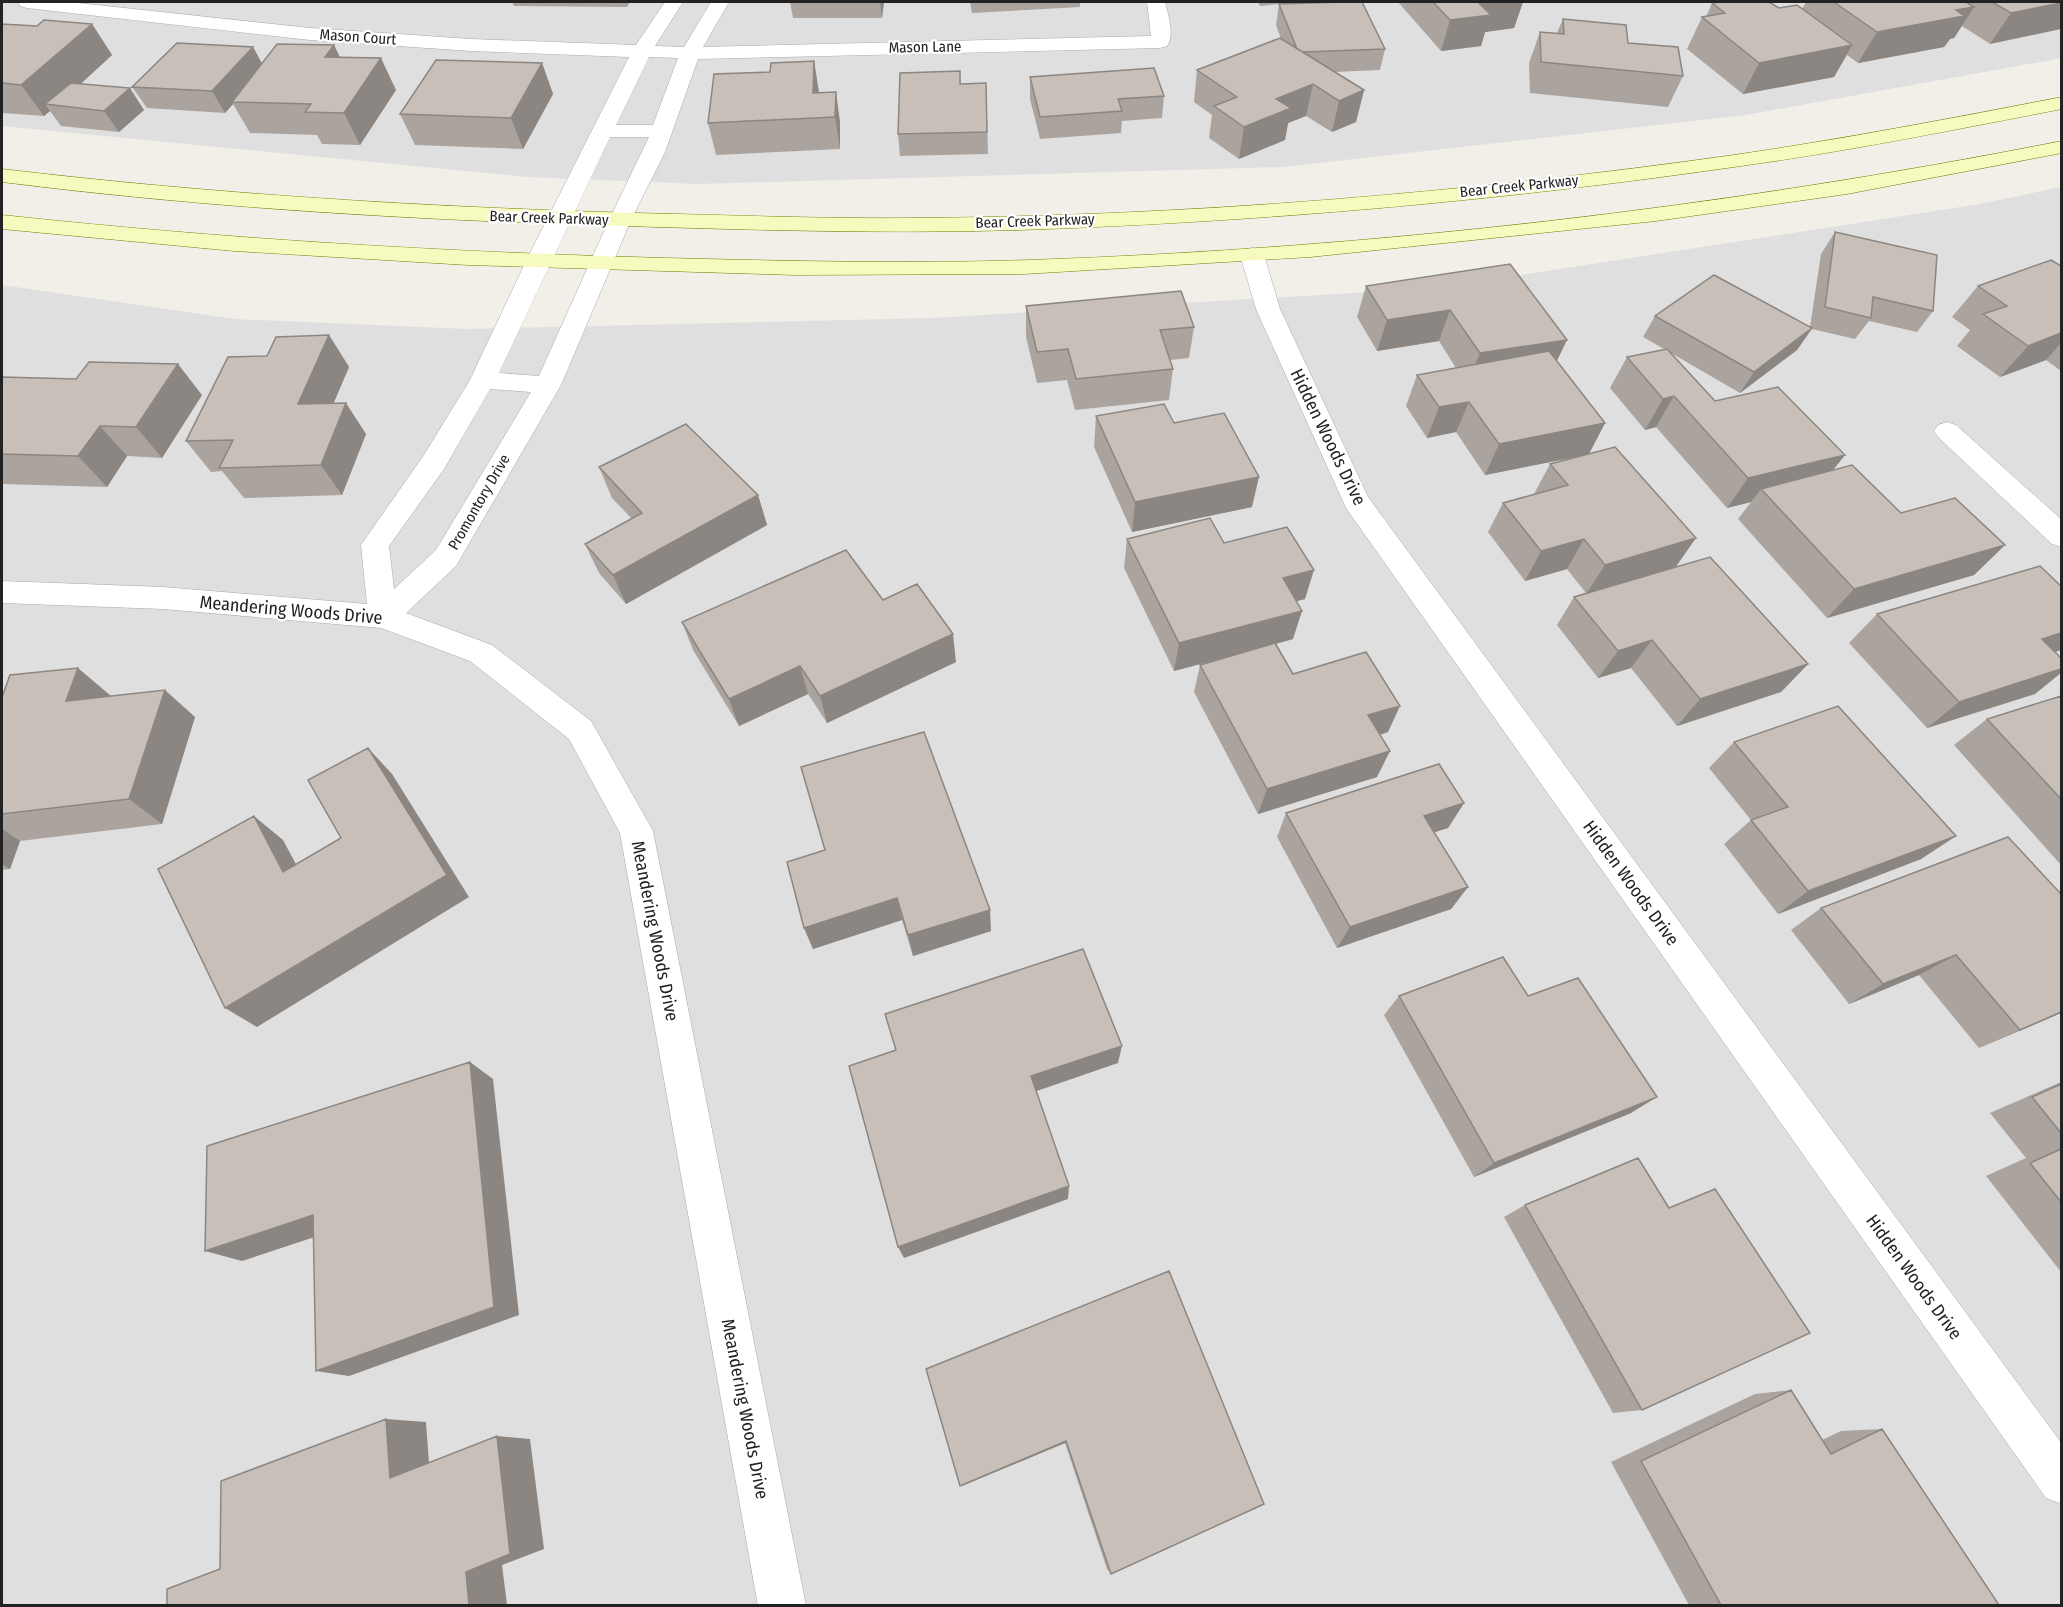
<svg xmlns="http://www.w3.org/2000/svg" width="2063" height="1607" viewBox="0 0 2063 1607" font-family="'Fira Sans Condensed',sans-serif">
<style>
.residential{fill:#e0dfdf}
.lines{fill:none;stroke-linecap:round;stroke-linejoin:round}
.street-casing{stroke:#a9a9a9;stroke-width:1}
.secondary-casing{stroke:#707d05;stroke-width:1}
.street{fill:#fff;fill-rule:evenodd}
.secondary{fill:#f7fabf;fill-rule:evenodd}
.wall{fill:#aba49e}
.shaded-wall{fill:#8b8681}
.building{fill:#c7bfb8;stroke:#8b8681;stroke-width:1.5}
.labels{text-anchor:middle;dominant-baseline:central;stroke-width:4.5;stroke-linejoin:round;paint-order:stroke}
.far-street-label{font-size:15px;fill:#222;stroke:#fff}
.street-label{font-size:18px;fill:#222;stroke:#fff}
</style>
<rect width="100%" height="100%" fill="#f2efe9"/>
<!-- residential -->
<path class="residential" d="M2 2H2061L2062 58 1746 115 1283 167 698 184 528 177 2 126Z
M2061 187V1605L2 1606V285L235 319 467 329 932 318 1437 288 1980 204Z"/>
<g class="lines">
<defs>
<path id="street" d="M18 2H69L310 28 471 39 636 45 665 2H683L655 46 684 47 711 2H729L703 47 1151 36 1147 2H1165C1168 15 1175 34 1167 46L1160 48 698 59 665 152 631 220 561 385 456 566 406 613 492 645 591 721 653 831 806 1606H758L620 833 569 739 470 661 381 628 163 609 2 603V581L163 587 367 604 361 545 424 455 470 380 526 261 629 57 471 51 310 40 27 8 20 6ZM649 57 678 58 653 125H616ZM610 137H649L609 220 539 376 499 373ZM490 389 531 392 436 550 394 589 389 546 444 469Z
M1252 248 1260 250 1264 255 1280 309 1368 497 2062 1444V1504L2046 1498 1346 508 1256 309 1240 255 1244 250Z
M1947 422 1956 425 2062 520V547L2052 544 1938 437 1934 431 1938 425Z"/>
<path id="secondary" d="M2062 97V109C1953 130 1844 152 1734 167 1497 201 1258 222 1019 230 887 234 756 230 624 226 416 220 208 208 2 182V169C212 194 423 207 635 213 728 215 822 219 915 218 1189 216 1463 193 1734 155 1844 139 1953 118 2062 97Z
M2062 141V153L1847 194 1656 221 1310 257 1024 274 795 275 468 265 234 251 2 229V215C223 239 444 252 666 258 787 261 909 264 1030 260 1376 248 1722 208 2062 141Z"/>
</defs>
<!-- street casing -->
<use href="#street" class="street-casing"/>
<!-- secondary casing -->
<use href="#secondary" class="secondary-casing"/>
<!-- street -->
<use href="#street" class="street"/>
<!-- secondary -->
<use href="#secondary" class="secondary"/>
</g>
<!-- wall -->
<path class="wall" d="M512 2H630L627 7 514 6Z
M790 2H884L882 18H793Z
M970 2H1080V7L972 13Z
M1258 2H1316L1291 3 1385 49 1380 70 1335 72 1364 90 1356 122 1332 132 1306 116 1288 123 1285 140 1239 159 1209 138 1212 115 1194 102 1197 70 1281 39 1276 25 1279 4 1260 6Z
M1398 2H1523L1514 28 1485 32 1481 46 1441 51Z
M1806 2H2061L1990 44 1962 26 1954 38 1950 39 1944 47 1858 63 1847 55 1834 77 1743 94 1687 49 1702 17H1706L1712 3 1779 8 1802 9Z
M1563 19 1628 43 1683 76 1668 107 1530 93 1529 63 1540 32 1557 33Z
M2 24 37 26 92 24 112 55 81 84 144 110 119 132 61 126 50 111 44 116 2 113Z
M334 45 340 57 396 90 360 145 322 144 317 135 250 133 233 104 225 113 147 108 132 87 253 47 262 64Z
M814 61 819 93 836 92 840 123V149L716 155 708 123 770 72Z
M542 63 553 94 523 149 415 145 400 114Z
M960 71 961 84 986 83 988 154 900 156 898 134Z
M1030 77 1164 96 1162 118 1122 121 1121 133 1040 139 1030 99Z
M1835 232 1933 311 1917 332 1869 321 1855 339 1812 329 1797 350 1740 393 1671 353 1715 401 1845 455 1833 470 1901 513 2005 545 1974 575 1827 618 1738 519 1751 502 1727 508 1656 427 1645 430 1610 388 1627 357 1664 349 1643 337 1655 316 1810 327 1821 254Z
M1510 264 1557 361 1605 423 1589 453 1676 567 1808 664 1781 692 1677 726 1631 668 1598 678 1557 625 1574 597 1586 593 1567 569 1525 581 1488 532 1503 503 1534 494 1550 464 1577 457 1485 475 1456 432 1427 438 1406 406 1417 375 1456 368 1439 341 1377 351 1357 317 1366 286Z
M2061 266V371L2046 360 2000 377 1957 346 1970 330 1952 317 1978 286Z
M1026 306 1194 327 1189 358 1170 360 1173 369 1169 400 1075 410 1067 380 1037 383 1026 337Z
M329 335 349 367 333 404 366 434 342 495 244 498 222 471 211 472 186 441 267 356Z
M2 377 202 395 162 458 127 456 107 487 2 484Z
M1096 416 1174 423 1252 507 1132 532 1094 447Z
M599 467 758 495 767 525 626 604 599 573 585 544 632 519 612 498Z
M1127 539 1224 543 1305 599 1296 601 1293 639 1276 644 1293 674 1388 732 1380 735 1377 777 1258 814 1194 692 1200 665 1233 655 1174 671 1124 568Z
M2061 586V650L2055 652 2035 694 1927 728 1849 643 1877 614Z
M883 600 956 662 827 723 808 694 739 726 693 650 682 622Z
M111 696 195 717 162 824 20 841 10 869 2 870V697Z
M2061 696V865L1954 745 1987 719Z
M1734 742 1956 836 1921 859 1778 914 1724 844 1751 820 1709 768Z
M1464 803 1448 828 1434 832 1468 887 1451 909 1337 948 1277 837 1286 813Z
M787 862 991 931 913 956 902 920 813 949Z
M2061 894V1013L1979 1048 1919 975 1849 1004 1791 930 1821 908Z
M1399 996H1528L1631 1113 1474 1177 1384 1015Z
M2061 1082V1272L1986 1176 2026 1158 1990 1113Z
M1525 1205 1642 1410 1613 1413 1504 1217Z
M1169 1271 1111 1574 1107 1569 1065 1443 964 1485Z
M1791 1390 1822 1440 1841 1431 1882 1429 1999 1605H1689L1611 1462 1755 1394Z"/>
<!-- shaded-wall -->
<path class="shaded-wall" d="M880 2H884L882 18Z
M1489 2H1523L1514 28 1485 32 1481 46 1441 51 1450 20 1479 3Z
M2061 3V29L1990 44 2011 13Z
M1974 7 1954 38 1950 39 1944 47 1858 63 1877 32 1956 10Z
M92 24 112 55 56 106 45 104 50 111 44 116 21 85Z
M334 45 349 77 325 57Z
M1852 45 1834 77 1743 94 1759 63Z
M253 47 265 69 232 102 233 104 225 113 212 91Z
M381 58 396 90 360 145 344 113Z
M814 61 819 93H813Z
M542 63 553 94 523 149 511 118Z
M1313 84 1306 116 1288 123 1285 140 1239 159 1244 127 1276 99Z
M130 88 144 110 119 132 104 111Z
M1364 90 1356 122 1332 132 1339 101Z
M836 92 840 123V149L835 117Z
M1450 310 1439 341 1377 351 1387 320Z
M1812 328 1797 350 1740 393 1754 372Z
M2061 333V343L2046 360 2000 377 2028 346Z
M329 335 349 367 320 435 298 404Z
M1567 340 1552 371 1467 385 1480 353Z
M178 364 202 395 162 458 136 427Z
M1674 396 1656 427 1645 430 1663 399Z
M1469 402 1456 432 1427 438 1439 407Z
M346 403 366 434 342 495 321 465Z
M1605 423 1589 454 1485 475 1499 444Z
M100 426 127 456 107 487 78 456Z
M1845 455 1820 486 1761 489 1751 502 1727 508 1748 478Z
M1259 477 1252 507 1132 532 1135 502Z
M758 495 767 525 626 604 613 575Z
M1696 538 1675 568 1586 594 1605 565Z
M1584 539 1567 569 1525 581 1541 551Z
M2005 545 1974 575 1827 618 1854 589Z
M1314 570 1305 599 1275 607 1283 578Z
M1302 611 1293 639 1174 671 1179 643Z
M2061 633V650L2008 667 2042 639Z
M953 634 956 662 827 723 820 696Z
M1652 640 1631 668 1598 678 1618 651Z
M1808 664 1781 692 1677 726 1700 699Z
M800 666 808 694 739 726 729 699Z
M78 668 111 696 66 701Z
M2061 669V673L2035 694 1927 728 1959 702Z
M165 690 195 717 162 824 129 799Z
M1400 706 1388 732 1356 742 1368 715Z
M368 748 392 774 469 897 257 1027 225 1008 447 875Z
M1390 751 1377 777 1258 814 1267 789Z
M1464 803 1448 828 1410 840 1424 816Z
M254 816 283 840 312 894 283 872Z
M2 829 20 841 10 869 2 864Z
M1956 836 1921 859 1778 914 1808 891Z
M1468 887 1451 909 1337 948 1350 927Z
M897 898 902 920 813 949 804 928Z
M990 910 991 931 913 956 908 935Z
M1956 955 1919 975 1849 1004 1883 984Z
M2061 1012V1013L1979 1048Z
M1122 1046 1118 1063 1031 1093V1076Z
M470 1062 493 1079 519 1315 349 1376 316 1371Z
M1657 1097 1631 1113 1474 1177 1494 1163Z
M1069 1186 1068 1199 904 1258 898 1247Z
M313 1215 345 1227 242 1261 205 1251Z
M386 1419 426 1422 430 1477 390 1478Z
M497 1436 530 1439 544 1549 502 1565 507 1605H469L466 1572Z
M1066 1441 1065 1443 964 1485 960 1486Z"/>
<!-- building -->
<path class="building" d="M1343 2H1362L1385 49 1303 52 1297 49 1279 4Z
M1433 2H1489L1479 3 1491 15 1450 20Z
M1721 2H1769L1779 8 1797 5 1852 45 1759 63 1702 17 1725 13 1712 3Z
M1834 2H1966L1974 7 1956 10 1964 16 1877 32Z
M1992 2H2061V3L2011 13Z
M1563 19 1626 25 1628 43 1678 47 1683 76 1541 62 1540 32 1564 34Z
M44 20 92 24 21 85 2 83V24L37 26Z
M1280 38 1364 90 1339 101 1313 84 1276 99 1291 108 1244 127 1214 106 1237 97 1197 70Z
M177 43 253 47 212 91 132 87Z
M277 44 334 45 325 57 381 58 344 113 305 112 311 104 232 102Z
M436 60 542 63 511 118 400 114Z
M814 61 813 93 836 92 835 117 708 123 714 74 770 72 771 63Z
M1154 68 1164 96 1118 99 1122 111 1040 117 1030 77Z
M960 71V84L986 83 987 132 898 134 900 73Z
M71 83 130 88 104 111 45 104Z
M1835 232 1937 255 1933 311 1873 297 1871 318 1825 307Z
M2051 260 2061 266V333L2028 346 1983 314 2007 306 1978 286Z
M1510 264 1567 340 1480 353 1450 310 1387 320 1366 286Z
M1714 275 1812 328 1754 372 1655 316Z
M1181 291 1194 327 1160 330 1173 369 1076 379 1068 349 1037 352 1026 306Z
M329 335 298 404 346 403 321 465 219 468 233 440 186 441 228 357 267 356 276 337Z
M1667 349 1715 401 1778 387 1845 455 1748 478 1674 396 1663 399 1627 357Z
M1549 351 1605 423 1499 444 1469 402 1439 407 1417 375Z
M89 362 178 364 136 427 100 426 78 456 2 454V377L76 379Z
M1164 404 1174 423 1224 413 1259 477 1135 502 1096 416Z
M686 424 758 495 613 575 585 544 642 513 599 467Z
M1615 447 1696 538 1605 565 1584 539 1541 551 1503 503 1568 485 1550 464Z
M1852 465 1901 513 1955 498 2005 545 1854 589 1761 489Z
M1210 518 1224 543 1287 527 1314 570 1283 578 1302 611 1179 643 1127 539Z
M846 550 883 600 917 584 953 634 820 696 800 666 729 699 682 622Z
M1710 557 1808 664 1700 699 1652 640 1618 651 1574 597Z
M2040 566 2061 586V633L2042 639 2061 658V669L1959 702 1877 614Z
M1275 643 1293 674 1366 652 1400 706 1368 715 1390 751 1267 789 1200 665Z
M78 668 66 701 165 690 129 799 2 814V697L10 675Z
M2061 696V799L1987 719Z
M1838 706 1956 836 1808 891 1751 820 1788 807 1734 742Z
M924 732 990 910 908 935 897 898 804 928 787 862 825 850 801 767Z
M368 748 447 875 225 1008 158 869 254 816 283 872 341 838 308 780Z
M1439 764 1464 803 1424 816 1468 887 1350 927 1286 813Z
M2008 837 2061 894V1012L2020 1030 1956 955 1883 984 1821 908Z
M1083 949 1122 1046 1031 1076 1069 1186 898 1247 849 1066 896 1050 885 1014Z
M1503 957 1528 996 1578 978 1657 1097 1494 1163 1399 996Z
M470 1062 494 1307 316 1371 313 1215 205 1251 207 1146Z
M2061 1084V1133L2032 1097Z
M2061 1149V1202L2030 1163Z
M1638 1158 1669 1208 1715 1189 1810 1333 1642 1410 1525 1205Z
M1169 1271 1264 1504 1111 1574 1066 1441 960 1486 926 1369Z
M1791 1390 1831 1454 1882 1429 1999 1605H1721L1641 1461Z
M386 1419 390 1478 497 1436 510 1554 466 1572 469 1605H167V1589L220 1569 221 1481Z"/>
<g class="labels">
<!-- far-street labels -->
<g class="far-street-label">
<text transform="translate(358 37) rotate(4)">Mason Court</text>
<text transform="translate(925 47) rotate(-1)">Mason Lane</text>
<text transform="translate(1519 186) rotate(-6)">Bear Creek Parkway</text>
<text transform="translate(549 218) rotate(2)">Bear Creek Parkway</text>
<text transform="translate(1035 221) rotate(-2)">Bear Creek Parkway</text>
<text transform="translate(479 502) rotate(-60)">Promontory Drive</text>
</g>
<!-- street labels -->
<g class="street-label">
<text transform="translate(1328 437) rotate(64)">Hidden Woods Drive</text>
<text transform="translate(291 610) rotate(5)">Meandering Woods Drive</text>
<text transform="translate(1631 883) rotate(54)">Hidden Woods Drive</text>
<text transform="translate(655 931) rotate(79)">Meandering Woods Drive</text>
<text transform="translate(1914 1277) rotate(54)">Hidden Woods Drive</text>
<text transform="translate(745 1409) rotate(79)">Meandering Woods Drive</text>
</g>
</g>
<!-- border -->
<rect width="2063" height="1607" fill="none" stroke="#222222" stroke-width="6"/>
</svg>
